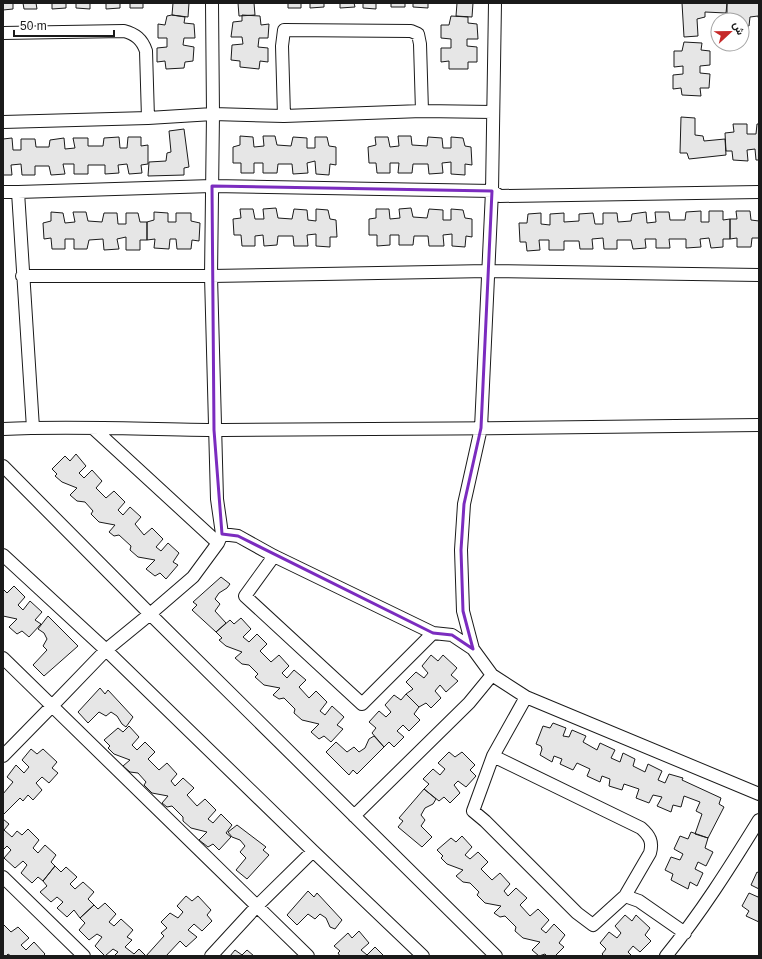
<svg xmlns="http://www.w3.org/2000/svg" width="762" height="959" viewBox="0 0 762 959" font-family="Helvetica,Vazirmatn,sans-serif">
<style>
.building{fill:#e6e6e6;stroke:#1a1a1a}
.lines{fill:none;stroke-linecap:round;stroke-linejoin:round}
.minor-casing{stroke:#1a1a1a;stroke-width:14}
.minor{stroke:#fff;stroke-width:12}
.marked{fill:none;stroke:#7b2cbf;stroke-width:3;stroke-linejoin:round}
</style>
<rect width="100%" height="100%" fill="#fff"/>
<!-- building -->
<path class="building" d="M3 3H13V9L3 10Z
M23 3H36L37 9H24Z
M52 3H66V8L52 9Z
M76 3H90V9L76 8Z
M106 3H120V8L106 9Z
M130 3H143V8H130Z
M173 3H189L188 17 172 15Z
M238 3H254L255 15 239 16Z
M288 3H301V8H288Z
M310 3H324V7L310 8Z
M340 3H354L355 7 340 8Z
M363 3H376V9L363 8Z
M391 3H405V7H391Z
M413 3H428V8L413 7Z
M457 3H473L472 17 456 16Z
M682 3H727L726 13 705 12V17L697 19 698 36 684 37Z
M727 3H759V21L758 16 750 17 749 26 742 27V20L727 18Z
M172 15 185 17 184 23 194 24 195 38H184L183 45 194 47 193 61 185 62 184 68 166 69 165 61 157 62V48L167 47V38H158V24L165 25 167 16Z
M242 15 260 16 261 25 269 24 268 38H259L258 47 268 48V62L260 61 259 69 240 67V61L231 60 232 45 243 44 242 37H231L233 22 242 21Z
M451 16 468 17V23L477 24 478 39H467V46L477 47V62H468V69H449V61L441 62V48H451V39L441 38V25H449Z
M684 42 702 43 701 50 710 51V65L700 66V73L710 74 709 88H700L701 96 682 95 681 88 673 89V75L683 74V66L674 67V51H682Z
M681 117 695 118V135L703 136 704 141 725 139 726 155 689 159 687 153H680Z
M733 124H747V134H756L757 124H759V160H756L755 149 747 150 748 161 733 160 732 151H726L725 133 734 132Z
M184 129 189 167 184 168V175L148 176 149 162 166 161 167 153 171 152 169 131Z
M240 136 253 137 254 147 264 146 263 136H275L277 145 291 146 293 137 307 138V148H315V137H327L329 146 336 147V165L330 164 329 175 316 174 315 161 307 163 308 173 293 174 292 164H278L277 173H263V163H254V173H241V163H233V147L240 145Z
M398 136H411L412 145 427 146 428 137 442 138 443 148H451V137L463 138 465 146 471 147 472 165 465 164V175L451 174V162L442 163 443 173 429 174 428 164H413L412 173H398L399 163H390V173H377L376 163H369L368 147 376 145 375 137H388L390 147 399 146Z
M119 137 120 148H127L128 137H141V146L148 145V164L141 165 142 173 129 174 127 164 118 165 119 173 105 174V165H88V174H74V164H63L65 174 51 175 49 166H35V175H22L21 164 11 165 12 175H3V139L12 138 13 150H21V139H35L36 147H49L50 140 64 138 65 149 75 148 73 138H88V146H103L104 138Z
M276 208 278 218 292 219 294 209 307 210 308 220 316 221V209L328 210 330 219 336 220 337 237H330V247L316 246V234L307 235 308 246H294L293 236H278L277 245 264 246 263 235 255 236V246H242L241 235H234L233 219 241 218 240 209H253L255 219H264L263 209Z
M411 208 413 217 427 218 429 209 443 210V220H451V209L463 210 465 218 472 219V237L466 236 465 247 452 246V234L443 235 444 246H429L428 236H414L413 245H399V235H390V245L377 246V235H369V219L376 218V209H389L390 219 400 218 399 209Z
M701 211V222H709V211H723V220L730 219V239H723V247L711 248 709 238 700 239 701 247 686 248V239H669L670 248H656V239H645L646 248 633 249 631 240H617V249H604L603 238 592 239 593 249H580L579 241H564V250H549V240H539L540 250 527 251 526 242H520L519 223H527L528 214 541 213V224L550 225V214L564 213V222L579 221V214L593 213 595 224H603V213H617L618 222 631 221 632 214 646 212 647 223 656 222 655 212H669L670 220H685L686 212Z
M736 211H750L751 220 759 221V212V238H752L751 247H737V238L730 239V219H737Z
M51 212 63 213 65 223 75 222 73 212H86L88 221 102 222 104 213H117L118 224H126V213H138L140 222H147V240H140V250H126V237L117 239 119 249 104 250 103 239 89 240 87 249H74V239H65V249H52L51 238 44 239 43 223 51 221Z
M154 212 168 213V222H176V213H191V221L200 223 199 241 192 240 191 249H177L176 239H170L169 249 154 248 155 239 147 240V222L154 220Z
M76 454 86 466 79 473 84 478 92 470 102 481 96 488 106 498 114 491 125 502 118 510 123 515 130 507 141 517 135 524 144 535 152 528 163 539 156 547 161 551 168 543 179 553 173 562 178 565 166 579 160 573 155 576 146 569 155 560 138 557 130 550 131 546 119 535 114 536 109 532 115 525 99 522 91 514 93 511 85 502 77 501 70 495 77 488 62 482 55 476 57 474 52 469 65 456 70 461Z
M221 577 230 584 227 588 219 593 215 599 220 604 215 611 226 623 216 632 192 610 197 605 193 602Z
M14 586 25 597 18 605 23 610 30 601 42 612 35 620 41 624 29 637 22 631 17 634 9 627 17 619 3 616V589L7 593Z
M48 616 78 646 44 676 33 665 47 650 43 646 47 639 44 633 38 629Z
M241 618 251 629 243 637 249 642 257 634 267 644 260 651 271 662 279 655 289 666 282 673 287 678 294 670 306 680 299 687 309 698 316 691 327 702 320 711 325 715 332 706 344 717 337 725 343 729 331 742 324 736 319 739 311 732 319 724 302 720 294 713 295 709 284 698 279 699 273 695 280 688 264 685 255 677 258 674 249 665 242 664 235 658 242 652 226 646 219 640 222 638 216 632 230 620 234 624Z
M431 655 438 661 443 655 457 668 451 675 458 681 446 692 440 685 435 691 441 698 431 708 426 703 419 707 406 694 413 689 406 682 416 672 424 678 428 673 422 666Z
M100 688 105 694 108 690 133 717 126 727 122 724 117 716 111 712 106 716 99 712 88 723 78 712Z
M406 694 419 707 414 714 420 720 409 731 403 725 397 731 404 737 394 747 389 742 384 747 372 733 376 728 369 722 379 711 386 717 391 712 385 705 394 695 401 700Z
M553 723 566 728 563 736 569 737 572 730 586 736 583 742 597 750 600 743 615 750 611 758 620 762 623 753 635 759 633 766 645 772 648 764 662 771 658 780 665 783 669 774 683 778 682 780 721 798 719 804 724 807 708 838 695 834 702 814 696 811 700 802 684 796 681 807 673 805 671 812 657 806 662 797 653 795 649 803 636 798 639 789 624 784 622 790 609 786 610 779 602 776 600 782 587 776 590 769 577 763 573 770 560 764 562 759 554 756 552 762 540 755 542 749 541 746 536 744 543 726 550 728Z
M129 726 139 737 132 745 137 750 145 742 155 752 148 759 159 770 167 763 177 774 171 781 175 786 183 778 194 788 187 795 197 806 205 799 216 810 208 819 213 823 221 814 232 825 226 833 231 837 219 850 213 844 208 847 199 840 207 832 191 828 183 821V817L172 806 167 807 162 803 168 796 152 793 144 785 146 782 138 773 130 772 123 766 130 760 114 754 108 748 110 746 104 740 118 728 123 732Z
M374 736 384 747 357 774 353 770 349 775 326 752 336 742 347 752 354 747 359 752 365 748 369 739Z
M31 749 37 754 43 749 57 762 52 768 58 773 49 783 42 777 36 783 42 790 33 800 28 795 23 801 20 798 3 815V794L13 782 7 777 16 765 24 773 29 767 22 760Z
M449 752 455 757 462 752 475 765 470 770 476 776 466 787 458 781 454 785 460 793 450 803 444 797 439 801 424 789 429 784 423 779 433 769 440 775 445 769 438 763Z
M424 789 436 799 433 804 425 808 421 815 425 820 421 826 432 837 422 847 398 827 403 821 399 818Z
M3 819 9 824 4 830 12 837 17 831 22 835 28 829 39 840 33 848 38 853 45 845 56 855 51 862 55 866 43 881 38 877 32 883 21 873 27 865 23 861 15 868 4 858 11 850 7 846 3 850Z
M237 825 266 847 263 850 269 855 247 879 236 870 246 858 240 852 245 846 240 840 232 837 228 832Z
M691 832 708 838 705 848 713 852 706 866 698 862 695 869 703 873 697 886 690 882 688 889 671 880 673 874 665 870 671 857 680 860 683 854 674 849 680 836 688 839Z
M462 836 472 847 465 855 470 859 478 852 488 862 481 869 492 880 500 873 510 884 504 891 508 896 516 888 527 898 520 905 530 916 538 909 549 920 541 929 546 933 554 924 565 935 559 943 564 947 555 956H547L545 954 539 956 532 950 540 942 523 938 515 931 516 927 505 916 500 917 494 913 501 906 485 903 477 895 479 892 470 883 463 882 456 876 463 870 447 864 441 858 443 856 437 850 451 838 456 842Z
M55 866 61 872 66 867 77 877 70 884 75 889 83 882 94 892 88 899 94 905 80 918 74 910 67 917 57 908 63 902 57 897 51 902 40 892 47 886 43 881Z
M757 872 759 873V889L751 885Z
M308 891 314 897 317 893 342 920 335 929 330 927 326 918 320 914 315 919 308 914 297 925 287 915Z
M749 893 758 897 759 895V922L746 916 749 911 742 906Z
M186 896 192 901 198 896 211 910 207 915 212 921 202 931 194 924 188 930 197 937 186 947 180 941 166 956H114L118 952 113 949 105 956 95 946 102 937 97 934 89 940 79 930 85 923 80 918 94 905 98 909 105 903 116 914 109 922 114 926 121 919 133 930 127 937 132 940 125 947 134 954 139 949 146 956 164 936 161 933 167 928 161 922 170 913 178 918 183 912 177 906Z
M625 915 632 921 636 915 650 928 645 935 651 941 640 952 633 946 628 952 632 956H604L602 954 606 949 600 943 609 932 617 938 621 933 615 926Z
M3 924 11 932 18 927 29 938 21 945 26 950 34 942 45 954 43 956H11L8 954 6 956H3Z
M359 931 369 943 361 950 367 955 375 947 384 956H340L338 953 340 951 334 946 348 933 352 938Z
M235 950 242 955 247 950 254 956H230Z"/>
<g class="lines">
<defs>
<path id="minor" d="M3 33 124 31C135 34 142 39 146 51L148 118
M284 116 282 46 284 30 411 31 418 34 420 44 422 111
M3 122 148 118 213 114 284 116 422 111 493 112
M3 192H18L33 428
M18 192 212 186 492 191 500 196 759 192
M22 276H211L488 271 759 275
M93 428 218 543
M3 429C76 425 150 430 223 430 402 429 580 428 759 425
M3 466 150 614 496 956
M222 534 238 536 274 556 433 633 452 635 473 649 492 675 526 697 759 794
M3 555 106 650 313 851 423 956
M274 556 245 596 362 704 433 633
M473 649 463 611 461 550 464 504 481 428 492 191 495 3
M3 658 308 956
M526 697 493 756 473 811 485 821 577 913 593 925 625 896 639 901 685 933
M3 756 52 706 106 650 150 614 193 577 218 543 222 534 217 499 211 276 213 114 212 3
M493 756 641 828C650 836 653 842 650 853L625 896
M354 816 469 703 492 675
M3 877 84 956
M211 956 257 906 313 851
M666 956C701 913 730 867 759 820"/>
</defs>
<!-- minor casing -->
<use href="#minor" class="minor-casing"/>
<!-- minor -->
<use href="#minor" class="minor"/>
</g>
<!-- marked area -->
<path class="marked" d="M212 186 492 191 481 428 464 504 461 550 463 611 473 649 452 635 433 633 238 536 222 534 214 430Z"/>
<!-- border -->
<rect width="762" height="959" fill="none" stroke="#1a1a1a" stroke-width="8"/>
<!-- north arrow -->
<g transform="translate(730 32) rotate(68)"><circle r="19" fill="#ffffff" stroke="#a3a3a3"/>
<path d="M0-3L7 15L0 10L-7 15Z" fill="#c62828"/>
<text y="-6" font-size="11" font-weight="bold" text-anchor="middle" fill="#1a1a1a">ش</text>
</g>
<!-- scale -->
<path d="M14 30v6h100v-6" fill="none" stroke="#1a1a1a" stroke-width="2"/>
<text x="20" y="30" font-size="12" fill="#1a1a1a" stroke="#ffffff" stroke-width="3" paint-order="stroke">50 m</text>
</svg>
